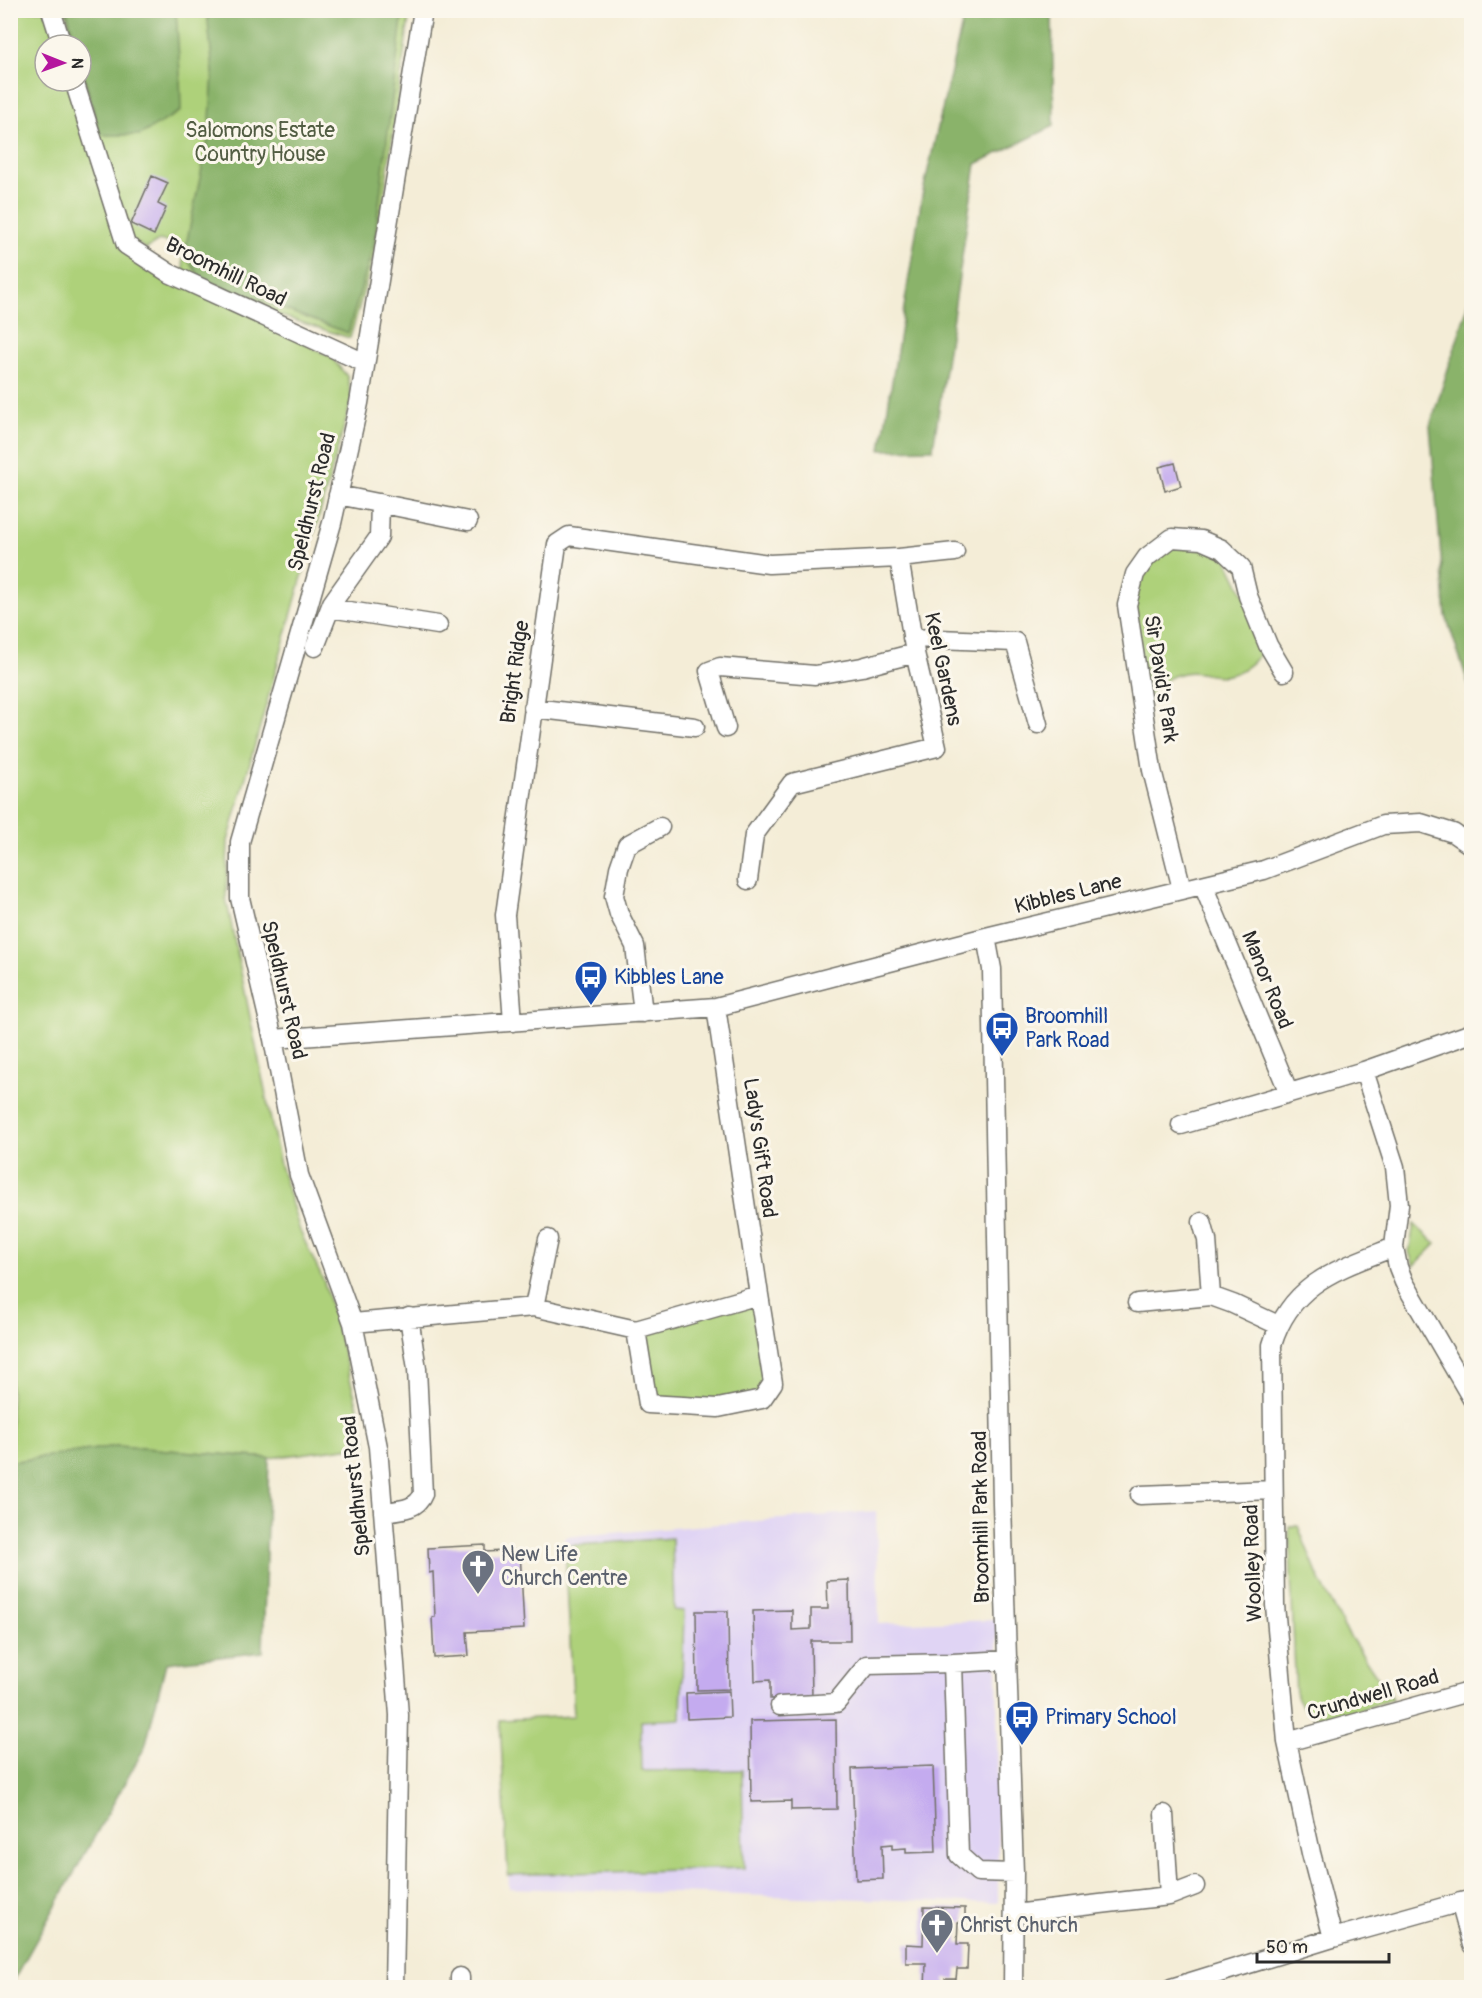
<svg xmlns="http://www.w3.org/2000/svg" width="1482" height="1998" viewBox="0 0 1482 1998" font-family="Pangolin,sans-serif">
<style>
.built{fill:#e0d4f4}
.green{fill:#aed17a;stroke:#6c7e52;stroke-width:1.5}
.forest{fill:#8ab36a;stroke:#5a6f4a;stroke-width:1.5}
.building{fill:#c4abef}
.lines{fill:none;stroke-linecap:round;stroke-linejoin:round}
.minor-casing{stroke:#716f67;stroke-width:21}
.minor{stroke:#fff;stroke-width:18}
.labels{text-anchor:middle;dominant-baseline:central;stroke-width:6;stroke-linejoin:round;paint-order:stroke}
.park-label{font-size:21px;fill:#525d43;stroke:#fbf7ec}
.street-label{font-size:21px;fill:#2b2b2b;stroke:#fbf7ec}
.transit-label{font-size:21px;fill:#164399;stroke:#fbf7ec;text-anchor:start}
.worship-label{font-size:21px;fill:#5b616d;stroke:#fbf7ec;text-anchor:start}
</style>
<rect width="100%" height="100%" fill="#fbf7ec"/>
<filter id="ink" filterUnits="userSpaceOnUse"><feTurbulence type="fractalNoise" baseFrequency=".0167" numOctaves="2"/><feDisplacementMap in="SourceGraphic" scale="12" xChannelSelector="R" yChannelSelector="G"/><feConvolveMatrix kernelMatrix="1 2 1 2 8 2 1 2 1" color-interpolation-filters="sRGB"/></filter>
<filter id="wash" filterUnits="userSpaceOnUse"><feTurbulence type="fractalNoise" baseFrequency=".008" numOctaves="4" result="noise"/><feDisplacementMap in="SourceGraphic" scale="24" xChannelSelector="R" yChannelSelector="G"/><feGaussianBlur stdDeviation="1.35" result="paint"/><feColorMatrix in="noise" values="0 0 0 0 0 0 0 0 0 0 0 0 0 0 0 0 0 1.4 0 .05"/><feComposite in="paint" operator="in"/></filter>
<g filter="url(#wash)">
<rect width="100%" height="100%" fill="#f4edd7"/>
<!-- built -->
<path class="built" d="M876 1511 879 1624 997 1620 998 1903 509 1888 500 1720 574 1716 565 1537Z"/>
<!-- green -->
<path class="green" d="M55 10 64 45H45V81H74L121 248 331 357 347 376 352 398 228 841 226 898 280 1165 300 1231 324 1282 368 1445 269 1458 117 1446 11 1462 10 11Z
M65 11H410L377 246 350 338 272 313 184 271 182 247 160 240 146 249 127 235 81 70V45H74Z
M1172 538 1222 549 1268 645C1258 656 1248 670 1232 674 1221 678 1210 675 1200 673 1172 668 1157 686 1142 705L1127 605 1135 574Z
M1414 1224 1436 1244 1414 1266 1409 1252Z
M759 1295 773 1383 762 1399 648 1404 636 1330Z
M1289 1526H1298L1317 1574 1345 1629 1392 1699C1373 1705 1331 1723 1312 1715 1305 1711 1300 1704 1296 1697Z
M672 1538 674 1610 684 1611 681 1719 641 1721 642 1771 742 1770 744 1868 508 1875 500 1720 574 1716 565 1546Z"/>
<!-- forest -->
<path class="forest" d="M67 11H176L180 74 181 111 140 135H100L81 64V45H76Z
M207 11H403L374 244 348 333 202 279 184 255 209 135 213 72Z
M965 11H1052L1054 126 976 164 933 449 881 450 922 196Z
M1471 296V692L1446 616 1430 426Z
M117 1446 269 1458 263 1652 166 1663 145 1747 11 1985V1462Z"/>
<g id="blocks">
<!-- building -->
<path class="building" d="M152 176 168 183 158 204 166 208 154 235 131 224Z
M1175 463 1181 486 1165 491 1159 467Z
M485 1545V1552L520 1550 524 1629 467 1632 469 1656 434 1658 432 1617H435L433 1572 429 1573 428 1548Z
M849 1580 850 1641H811L812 1698 770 1699V1680L755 1681 753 1611 792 1610V1630L811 1629V1609H828L827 1581Z
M696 1611H728L729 1689 697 1690Z
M729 1691 730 1717 687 1719 686 1693Z
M836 1719 837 1809 791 1810V1801L751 1802 750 1721Z
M933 1766 936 1852 906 1853V1848L892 1849V1844L882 1845 883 1879 856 1880 852 1769Z
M924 1907 965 1908V1922H958L957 1944H968L967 1969H957L956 1979H945V1988H925L926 1963H906V1944L923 1945Z"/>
</g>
</g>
<g filter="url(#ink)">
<use href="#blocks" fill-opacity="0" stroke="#716f67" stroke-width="1.5"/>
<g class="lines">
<defs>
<path id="minor" d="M51 10 62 45
M74 81 126 245 169 273 365 363
M338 495 468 521
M899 558 955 552
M330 608 438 625
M912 638 1015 642 1038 724
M315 647 332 603 379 537 380 503
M533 708 695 727
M726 728 709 671 720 667 815 675 862 667 915 653
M1203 885 1289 1093
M1182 889 1152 770 1127 605 1135 574 1147 557 1172 538 1201 540 1222 549 1241 567 1248 596 1268 645 1284 672
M986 937 992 969 1002 1504 1014 1873 1013 1988
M643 1013 635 946 619 914 614 896 619 868 627 845 660 827
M513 1022 505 915 557 544 569 536 769 564 899 558 915 653 937 747 792 783 754 835 748 880
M273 1039 716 1007 986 937 1264 870 1383 825 1421 823 1453 833 1472 846
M1364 1071 1395 1167 1399 1205 1394 1247 1398 1267 1404 1282 1472 1399
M1181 1125 1364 1071 1472 1033
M1202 1222 1207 1240 1211 1296
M1137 1303 1211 1296 1233 1304 1278 1325
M534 1307 548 1239
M353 1323 534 1307 636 1330 759 1295 716 1007
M636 1330 648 1404 718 1408 762 1399 773 1383 759 1295
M1140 1495 1273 1490
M383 1512C399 1510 417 1510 423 1494L417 1369 409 1317
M1008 1660 953 1663 959 1855 978 1872 1014 1873
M780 1706 836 1703 867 1665 953 1663
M1287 1742 1472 1691
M1164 1814 1169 1896
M1460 1902 1472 1945
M1014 1914 1169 1896 1195 1886
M1333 1938 1311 1853 1287 1742 1275 1605 1272 1345C1291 1282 1339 1269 1394 1247
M460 1977V1988
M394 1988 399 1715 378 1447 353 1323 299 1175 273 1039 240 898V842L332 523 359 403 423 10
M1171 1988 1333 1938 1472 1899"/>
</defs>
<!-- minor casing -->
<use href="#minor" class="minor-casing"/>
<!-- minor -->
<use href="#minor" class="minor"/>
</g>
</g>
<!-- icons -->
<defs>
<symbol id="bus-pin" viewBox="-11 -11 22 30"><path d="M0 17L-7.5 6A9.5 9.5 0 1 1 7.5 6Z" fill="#1a4fb4" stroke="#fbf7ec"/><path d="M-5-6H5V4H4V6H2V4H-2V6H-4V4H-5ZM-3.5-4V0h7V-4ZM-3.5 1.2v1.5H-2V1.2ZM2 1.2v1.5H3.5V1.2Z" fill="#fff"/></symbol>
<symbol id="church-pin" viewBox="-11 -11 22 30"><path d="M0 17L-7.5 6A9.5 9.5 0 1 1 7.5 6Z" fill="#6b7280" stroke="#fbf7ec"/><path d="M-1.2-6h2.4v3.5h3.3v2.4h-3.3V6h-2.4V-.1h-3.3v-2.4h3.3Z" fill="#fff"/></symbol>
</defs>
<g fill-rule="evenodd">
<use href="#bus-pin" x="572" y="958" width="38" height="52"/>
<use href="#bus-pin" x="983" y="1009" width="38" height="52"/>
<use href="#church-pin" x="459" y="1547" width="38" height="52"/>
<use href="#bus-pin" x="1003" y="1698" width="38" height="52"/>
<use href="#church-pin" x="918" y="1906" width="38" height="52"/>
</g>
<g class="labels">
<!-- park labels -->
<g class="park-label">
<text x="260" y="130">Salomons Estate<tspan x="260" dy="24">Country House</tspan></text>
</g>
<!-- street labels -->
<g class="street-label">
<text transform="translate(226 272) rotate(26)">Broomhill Road</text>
<text transform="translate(312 502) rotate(-76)">Speldhurst Road</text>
<text transform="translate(943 669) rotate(78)">Keel Gardens</text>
<text transform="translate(515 672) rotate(-82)">Bright Ridge</text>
<text transform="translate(1161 679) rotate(81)">Sir David's Park</text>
<text transform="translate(1068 894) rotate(-14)">Kibbles Lane</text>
<text transform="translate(1267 980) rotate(68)">Manor Road</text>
<text transform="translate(284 990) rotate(77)">Speldhurst Road</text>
<text transform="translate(760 1148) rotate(82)">Lady's Gift Road</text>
<text transform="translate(356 1486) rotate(-96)">Speldhurst Road</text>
<text transform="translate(981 1517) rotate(-91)">Broomhill Park Road</text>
<text transform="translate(1253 1563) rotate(-92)">Woolley Road</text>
<text transform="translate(1373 1695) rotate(-16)">Crundwell Road</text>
</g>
<!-- transit labels -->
<g class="transit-label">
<text x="614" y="977">Kibbles Lane</text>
<text x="1025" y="1016">Broomhill<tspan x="1025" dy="24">Park Road</tspan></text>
<text x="1045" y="1717">Primary School</text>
</g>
<!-- worship labels -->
<g class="worship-label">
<text x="501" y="1554">New Life<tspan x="501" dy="24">Church Centre</tspan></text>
<text x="960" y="1925">Christ Church</text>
</g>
</g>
<!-- margin -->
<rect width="1482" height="1998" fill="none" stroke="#fbf7ec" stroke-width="36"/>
<!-- north arrow -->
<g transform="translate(63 63) rotate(91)"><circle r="28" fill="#fbf7ec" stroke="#a8a59f" stroke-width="1.5"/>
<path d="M0-4.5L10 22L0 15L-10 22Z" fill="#b5179e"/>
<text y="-9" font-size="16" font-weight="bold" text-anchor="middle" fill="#2b2b2b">N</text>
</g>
<!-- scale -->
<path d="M1257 1953v9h132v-9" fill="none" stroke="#2b2b2b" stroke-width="3"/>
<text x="1266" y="1953" font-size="18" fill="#2b2b2b" stroke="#fbf7ec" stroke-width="4.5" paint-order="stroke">50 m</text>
</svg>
